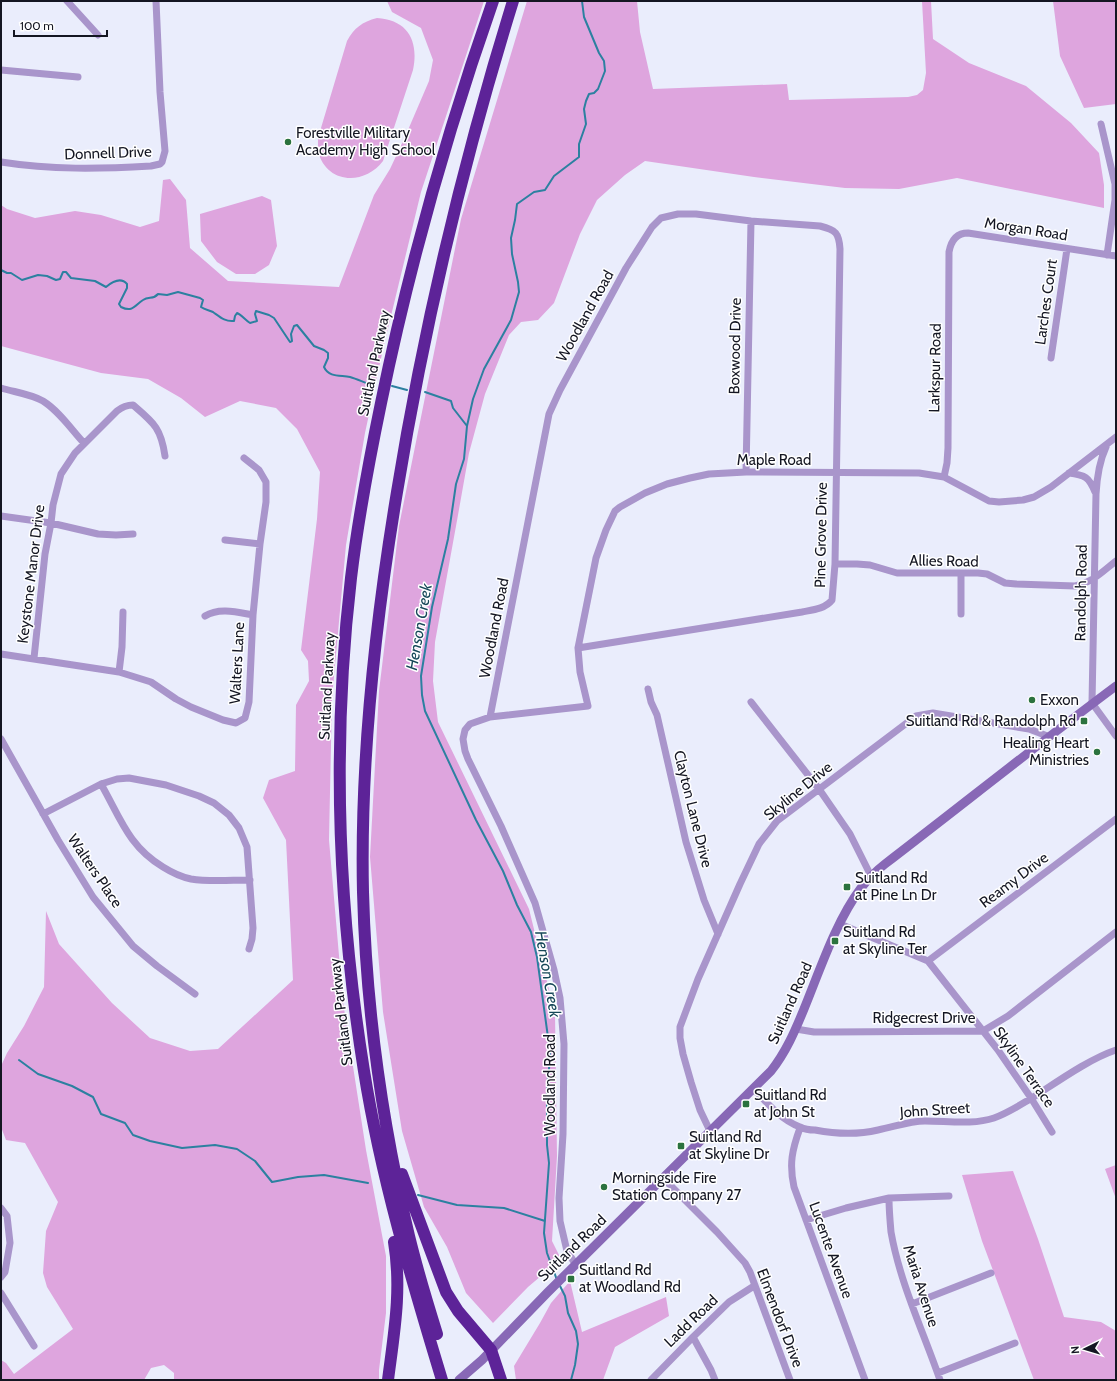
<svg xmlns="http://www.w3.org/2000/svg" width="1117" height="1381" viewBox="0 0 1117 1381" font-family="Cabin,sans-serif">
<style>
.green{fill:#dea5de}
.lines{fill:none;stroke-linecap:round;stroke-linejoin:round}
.stream{stroke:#2c80a0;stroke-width:2}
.street{stroke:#a995cb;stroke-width:7}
.secondary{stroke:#8868b6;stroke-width:9}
.highway{stroke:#5d2398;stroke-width:12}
.poi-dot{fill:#2b723e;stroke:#fff;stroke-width:1.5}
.labels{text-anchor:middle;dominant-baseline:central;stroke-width:3;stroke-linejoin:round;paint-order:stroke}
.poi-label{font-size:15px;fill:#141622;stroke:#fff;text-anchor:start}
.street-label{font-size:15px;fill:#141622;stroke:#fff}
.water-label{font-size:16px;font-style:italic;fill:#174859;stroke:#fff}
</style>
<rect width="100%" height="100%" fill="#eaedfc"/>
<!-- green -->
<path class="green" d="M387 1H484L421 192 383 349 365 433 346 545 332 698 329 840 343 1002 366 1150 386 1256V1313L379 1370V1380H174V1373L164 1365 151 1368 144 1380H1V1360L6 1363 14 1374 73 1329 47 1287 43 1273 46 1231 58 1202 25 1143 6 1140 1 1127V1066L7 1053 24 1026 44 987 46 911 59 944 112 1003 150 1038 190 1051 218 1049 293 980 286 840 263 798 269 780 295 771 296 705 309 681 308 661 301 650 317 519 320 472 297 429 276 408 240 401 205 417 181 398 148 379 101 373 1 346V205L7 209 35 218 75 211 101 215 140 227 159 221 163 180 170 179 186 200 190 248 228 281 339 287 374 195 390 169 405 137 429 81 433 60 421 28 392 12Z
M527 1H637L640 32 653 89 787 84 789 100 908 97 917 95 923 90 926 73 922 1H931L933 39 969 63 1026 86 1071 123 1099 153 1104 185V208L957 178 899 189 845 188 754 177 645 161 625 175 597 200 580 234 554 303 538 320 521 322 509 335 485 394 469 453 458 515 435 642 433 681 438 722 529 909 555 1014 557 1156 552 1241 561 1259 528 1287 493 1323 466 1293 447 1247 424 1207 402 1131 383 1012 370 857 379 691 399 526 461 219Z
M1053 1H1116V104L1084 108 1060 56Z
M377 18C408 20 419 41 413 70L383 161C364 186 326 184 318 151 318 147 318 142 318 138L347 41C354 28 362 22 377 18Z
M262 196 271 200 277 246 269 265 255 274H236L217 262 201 241 200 214Z
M1116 1165V1199L1105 1169Z
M1013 1171 1038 1239 1064 1317 1101 1322 1116 1331V1380H1034L982 1241 962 1175Z
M570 1281 582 1332 666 1297 669 1316 615 1347 603 1380H516L514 1366 540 1323 551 1303Z"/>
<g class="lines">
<!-- stream -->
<path class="stream" d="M1 270 7 273H11L22 280 38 275 47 276 56 280 60 279 63 272H66L71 278 95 281 106 287C112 282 121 277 127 284V288L119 304 121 307C133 313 135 305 143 300 149 296 153 300 158 294L167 295 178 292 200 298 203 300 201 307C205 310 209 310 213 312 220 317 225 322 234 321L235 316 237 313C242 315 245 320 250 323L257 321 255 314 256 311 269 315 274 318 290 342 292 341 291 334 294 326 297 325 314 346 324 350 328 353V358L324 367C329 378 341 375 350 377 357 379 363 382 369 384
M392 386 407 390
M425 392 451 401 453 408 467 426
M19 1060 38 1074 72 1086 93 1097 101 1114 125 1123 133 1135 150 1141 182 1148 215 1145 237 1149 255 1161 272 1182 298 1177 324 1175 368 1183
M418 1195 457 1205 504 1208 545 1221
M557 1280 547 1253 544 1233 549 1163 547 1145V1086L549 1069 550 1052 537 957 531 932 517 905 503 871 476 820 425 711 422 695 421 676 432 607 448 539 456 484 464 459 467 426 473 399 484 369 511 320 519 292 518 282 512 254 511 238 515 220 517 204 534 192 545 190 554 176 579 157V144L586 124 584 109 586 101 589 94 594 93 598 89 605 71 604 61 599 53 584 17 582 1
M559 1284 565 1296 568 1313 576 1331 578 1344 575 1365 571 1380"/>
<!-- street -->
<path class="street" d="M67 1 98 35
M1 70 78 77
M1101 124 1115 184V200L1107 255
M1 162C52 170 99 169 151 166L160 164 162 162 165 151 160 92 156 1
M1051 358 1067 249
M1 388C14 392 31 394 43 401 59 411 71 429 84 443
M1106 447C1099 462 1097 477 1096 494L1092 703 1116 736
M746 472 751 221
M1069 473C1085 475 1089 477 1095 492
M944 477 947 463 948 448 949 252C951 241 956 233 968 233L1116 256
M1 516 51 523 98 534 116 535 133 534
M225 540 260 544
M835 564H857L870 565 897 573H978L987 574 1005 583 1016 584 1075 586C1092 583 1103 571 1116 561
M961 614V573
M205 616C219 607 237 612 253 615
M1 654 119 672 151 682 176 699 191 707 223 720 236 723 245 718 249 702 253 615 260 544 266 502V482L259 470 244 458
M34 658 45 554 51 523 53 505 61 474 75 453 117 411C122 407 126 405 133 405 154 423 161 428 165 456
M119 672 122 647 123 612
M648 689 651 702 657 715 686 842 704 900 718 934
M751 702 819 789 850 834 871 876
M490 717 549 414 560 390 626 268 652 227 661 218 678 214H696L751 221 820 226C836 230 839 233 840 249L835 564 832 600C825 609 812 610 802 612L578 648
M1 739 58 840 93 897 133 946 157 966 195 994
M101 784C120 817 128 846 163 867 171 872 181 877 191 879 209 882 231 880 250 880
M43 814 101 784 117 779 129 778 166 785 199 796 214 803 229 815 239 828 247 847 253 928 252 939 249 949
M840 924 928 961 998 1050 1031 1098 1052 1132
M928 961 1116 819
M796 1029 814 1032H833L983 1031 1008 1016 1116 932
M754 1089C767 1103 781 1120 800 1127 804 1129 810 1130 815 1130 836 1134 857 1135 878 1130 894 1127 909 1121 925 1121 948 1121 973 1125 994 1118 1008 1113 1020 1105 1032 1098 1057 1082 1089 1059 1116 1050
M800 1128C792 1150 789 1164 794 1187L865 1380
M710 1131 700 1110 691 1082 683 1054 680 1038V1027L698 979 740 884 759 844 777 821 916 716 933 713 1029 729 1050 737
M663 1178 717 1232 745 1263 750 1272 790 1380
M889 1198C889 1209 890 1221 891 1232 900 1283 923 1331 940 1380
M1 1208 7 1216 10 1243 5 1272 1 1277
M806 1220 846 1208 889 1198 949 1196
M576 1265 567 1251 560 1221 559 1198 563 1134 564 1044 560 998 554 970 535 903 501 826 468 759 465 751 463 739 465 730 470 724 490 717 588 706 580 672 578 648 596 558 606 530 615 511 620 507 645 493 667 484 690 478 709 474 746 472 919 473 944 477 989 501 999 502 1023 500 1034 497 1051 487 1116 437
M1 1293 34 1346
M912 1304 991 1273
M693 1337 711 1370 715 1380
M938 1373 1015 1343
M651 1380 693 1337 729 1302 754 1286"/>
<!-- secondary -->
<path class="secondary" d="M459 1380 482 1360 548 1292 771 1071C786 1052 795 1031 804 1009 820 970 836 921 861 888 868 879 876 871 885 864 962 805 1038 744 1116 686"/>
<!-- highway -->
<path class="highway" d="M402 1174 446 1292 458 1311 491 1350 501 1380
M437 1334C427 1302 417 1269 409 1236 382 1123 366 1008 363 892 360 758 375 624 397 492 424 326 463 162 513 1
M388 1380C394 1333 402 1290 394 1242
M442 1380C411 1278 381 1177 364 1071 338 909 332 741 351 578 358 519 369 461 381 403 409 267 447 132 493 1"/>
</g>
<!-- markers -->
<g class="poi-dot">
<circle cx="288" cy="142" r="4"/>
<circle cx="1032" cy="700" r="4"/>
<rect x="1080" y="717" width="8" height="8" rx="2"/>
<circle cx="1097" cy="752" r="4"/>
<rect x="843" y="883" width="8" height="8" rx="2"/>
<rect x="831" y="937" width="8" height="8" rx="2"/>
<rect x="742" y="1100" width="8" height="8" rx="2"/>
<rect x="677" y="1142" width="8" height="8" rx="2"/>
<circle cx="604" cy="1187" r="4"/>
<rect x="567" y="1275" width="8" height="8" rx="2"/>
</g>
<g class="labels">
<!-- poi labels -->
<g class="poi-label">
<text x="296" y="133">Forestville Military<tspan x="296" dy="17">Academy High School</tspan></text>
<text x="1040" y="700">Exxon</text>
<text x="1076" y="721" text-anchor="end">Suitland Rd &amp; Randolph Rd</text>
<text x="1089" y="743" text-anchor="end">Healing Heart<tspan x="1089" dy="17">Ministries</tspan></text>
<text x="855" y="878">Suitland Rd<tspan x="855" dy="17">at Pine Ln Dr</tspan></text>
<text x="843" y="932">Suitland Rd<tspan x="843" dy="17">at Skyline Ter</tspan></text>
<text x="754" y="1095">Suitland Rd<tspan x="754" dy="17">at John St</tspan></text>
<text x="689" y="1137">Suitland Rd<tspan x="689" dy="17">at Skyline Dr</tspan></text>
<text x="612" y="1178">Morningside Fire<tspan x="612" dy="17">Station Company 27</tspan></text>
<text x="579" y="1270">Suitland Rd<tspan x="579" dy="17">at Woodland Rd</tspan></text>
</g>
<!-- street labels -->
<g class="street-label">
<text transform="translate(108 153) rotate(-2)">Donnell Drive</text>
<text transform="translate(1026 229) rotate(9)">Morgan Road</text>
<text transform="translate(1046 302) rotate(-82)">Larches Court</text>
<text transform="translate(585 316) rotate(-61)">Woodland Road</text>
<text transform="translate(735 346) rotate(-89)">Boxwood Drive</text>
<text transform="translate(374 363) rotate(-78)">Suitland Parkway</text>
<text transform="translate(935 368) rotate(-89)">Larkspur Road</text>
<text x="774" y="460">Maple Road</text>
<text transform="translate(821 535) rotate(-89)">Pine Grove Drive</text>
<text transform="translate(944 561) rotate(1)">Allies Road</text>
<text transform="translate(31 574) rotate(-83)">Keystone Manor Drive</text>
<text transform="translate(1081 593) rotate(-89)">Randolph Road</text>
<text transform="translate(494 628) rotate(-79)">Woodland Road</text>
<text transform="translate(237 663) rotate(-87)">Walters Lane</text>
<text transform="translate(327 686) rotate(-87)">Suitland Parkway</text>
<text transform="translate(798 791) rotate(-39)">Skyline Drive</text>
<text transform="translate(693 809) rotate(76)">Clayton Lane Drive</text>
<text transform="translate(95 871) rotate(56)">Walters Place</text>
<text transform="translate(1014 880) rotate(-37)">Reamy Drive</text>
<text transform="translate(790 1003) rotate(-66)">Suitland Road</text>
<text transform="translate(341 1012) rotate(-97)">Suitland Parkway</text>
<text x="924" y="1018">Ridgecrest Drive</text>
<text transform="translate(1024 1067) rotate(55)">Skyline Terrace</text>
<text transform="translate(550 1085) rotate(-90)">Woodland Road</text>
<text transform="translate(935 1110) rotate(-4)">John Street</text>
<text transform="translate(572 1248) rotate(-44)">Suitland Road</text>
<text transform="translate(831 1250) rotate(70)">Lucente Avenue</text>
<text transform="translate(921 1286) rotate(72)">Maria Avenue</text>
<text transform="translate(780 1318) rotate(69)">Elmendorf Drive</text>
<text transform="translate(691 1321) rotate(-44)">Ladd Road</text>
</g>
<!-- water labels -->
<g class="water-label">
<text transform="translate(419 627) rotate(-80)">Henson Creek</text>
<text transform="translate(548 974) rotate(80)">Henson Creek</text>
</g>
</g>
<!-- border -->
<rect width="1117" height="1381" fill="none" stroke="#141622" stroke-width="4"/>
<!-- north arrow -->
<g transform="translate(1085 1349) rotate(265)" stroke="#ffffff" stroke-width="3" paint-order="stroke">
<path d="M0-3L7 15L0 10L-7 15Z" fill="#141622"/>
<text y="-6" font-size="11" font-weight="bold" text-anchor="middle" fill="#141622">N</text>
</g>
<!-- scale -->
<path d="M14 30v6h93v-6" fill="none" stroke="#141622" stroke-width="2"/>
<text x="20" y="30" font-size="12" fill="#141622" stroke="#ffffff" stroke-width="3" paint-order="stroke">100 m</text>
</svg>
